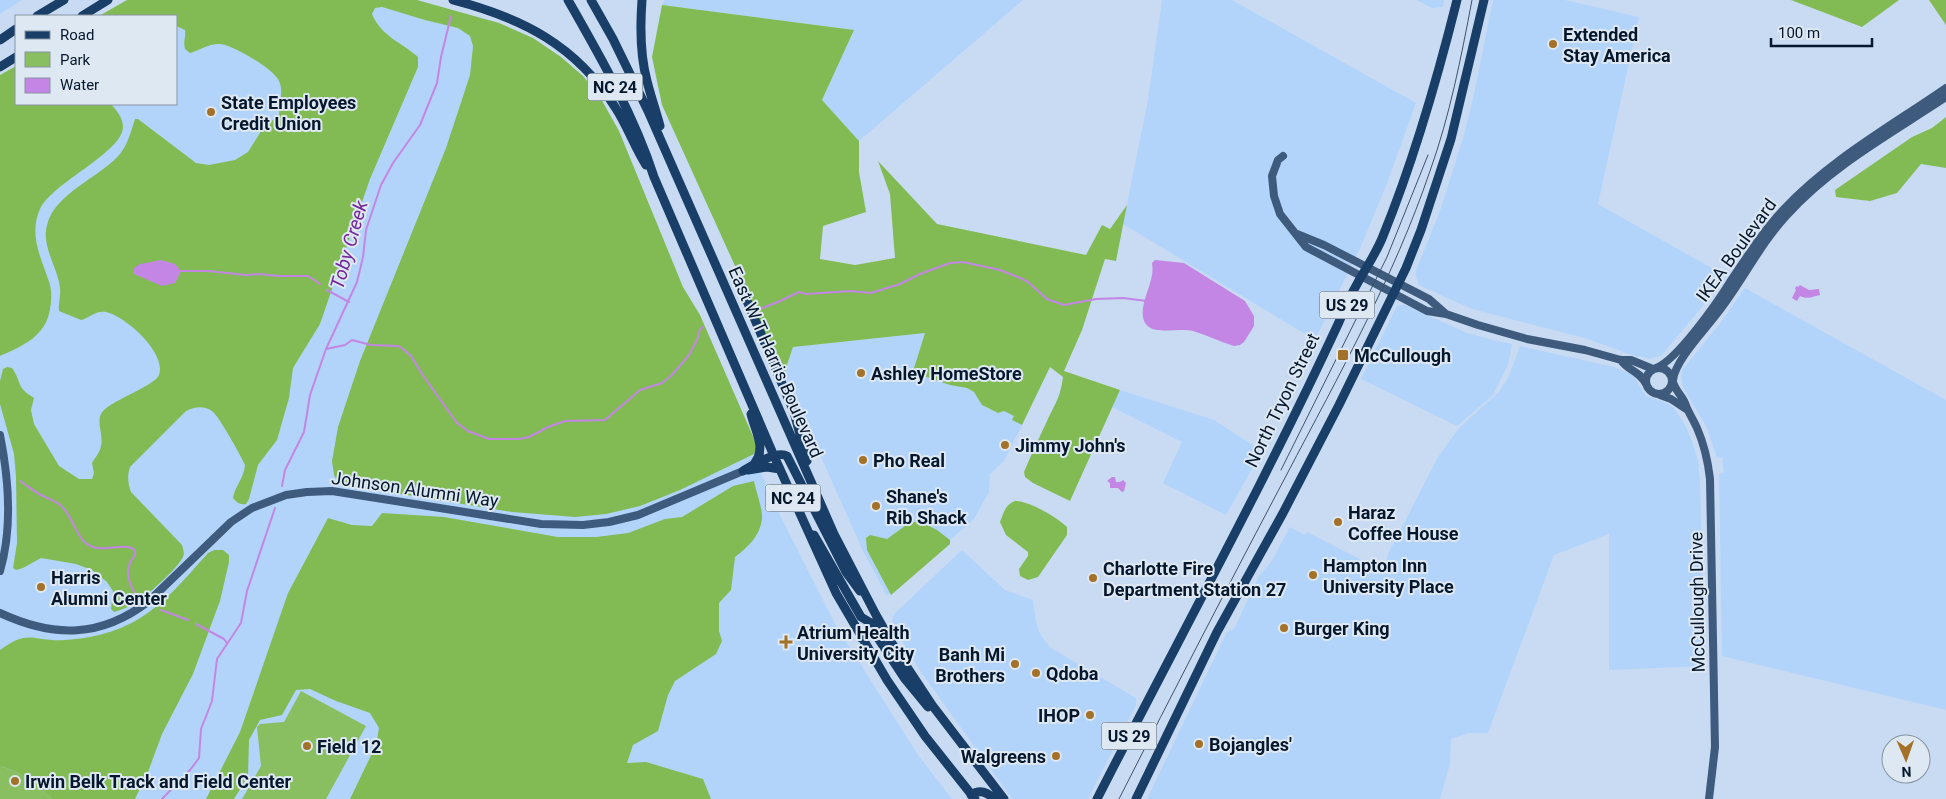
<svg xmlns="http://www.w3.org/2000/svg" width="1946" height="799" viewBox="0 0 1946 799" font-family="Roboto,sans-serif">
<style>
.built{fill:#b3d4fa}
.green{fill:#89bf60}
.forest{fill:#82bb54}
.water{fill:#c486e5}
.lines{fill:none;stroke-linecap:round;stroke-linejoin:round}
.stream{stroke:#c486e5;stroke-width:2}
.secondary{stroke:#3e5b7d;stroke-width:8}
.primary{stroke:#193e67;stroke-width:9}
.tram{stroke:#3f5267;stroke-width:1}
.poi-dot{fill:#a37127;stroke:#dee8f3;stroke-width:2}
.labels{text-anchor:middle;dominant-baseline:central;stroke-width:4;stroke-linejoin:round;paint-order:stroke}
.shield{fill:#dee8f3;stroke:#465668;stroke-width:1}
.shield-label{font-size:16px;font-weight:bold;fill:#05172c}
.poi-label{font-size:18px;font-weight:bold;fill:#05172c;stroke:#dee8f3;text-anchor:start}
.street-label{font-size:18px;fill:#05172c;stroke:#dee8f3}
.water-label{font-size:19px;font-style:italic;fill:#752898;stroke:#dee8f3}
</style>
<rect width="100%" height="100%" fill="#c8dbf3"/>
<!-- built -->
<path class="built" d="M0 0H22L0 14Z
M409 0 584 87 782 519 835 624 918 755 952 799H0V82L16 104H176V16Z
M664 0H1023L859 141 822 100 854 30 662 5Z
M1162 0H1232L1416 103 1386 186 1361 246 1315 340 1123 224 1148 100Z
M1416 0H1444L1443 7 1432 8Z
M1493 0H1565L1639 17 1598 204 1724 275 1702 307 1661 356 1649 359 1640 356 1638 357 1584 338 1472 309 1419 285 1415 273 1440 211 1463 138 1474 94Z
M1745 288 1946 400V710L1722 656 1719 474 1724 473 1722 457 1717 458 1707 428 1683 387 1681 375 1683 369 1721 322Z
M1399 305H1405L1467 333 1500 342 1512 344 1508 365 1493 395 1457 426 1361 379 1396 308Z
M925 333 914 368 915 373 967 388 974 392 985 407 998 413 1003 410 1014 416 1012 420 1022 425 1004 461 990 474 989 492 974 519 887 596 863 551 784 374 793 347Z
M1520 346 1614 367 1633 375 1646 396 1667 403 1674 408 1684 423 1692 441 1698 461 1700 479 1704 666 1609 670V534L1554 555 1488 733H1469L1451 739 1450 764 1440 799H1147L1227 632 1234 629 1259 576 1271 562 1290 527 1305 535 1307 532 1383 571 1388 554 1438 457 1459 428 1499 392 1509 376Z
M1120 390 1214 420 1262 451 1226 515 1163 483 1182 442 1112 407Z
M962 550 1005 590 1033 600 1035 616 1038 630 1042 637 1051 648 1136 698V705L1088 799H1012L921 672 894 628 892 620 895 613Z"/>
<!-- green -->
<path class="green" d="M301 691 366 726 326 799H242L261 766 257 727 260 724 284 722Z
M0 766C19 771 38 785 52 799H0Z"/>
<!-- forest -->
<path class="forest" d="M127 0H417L499 23 533 38 561 57 583 76 600 97 619 131 683 287 700 315 755 441 756 448 754 454 680 490 640 506 606 514 575 517 512 512 339 484 334 475 332 461 338 427 360 361 446 148 470 75 473 46 470 36 458 28 425 20 382 7 375 8 372 14C381 36 401 42 418 57V67L370 179 320 324 293 368 289 398 277 440 258 465 249 499 246 504C240 505 237 503 233 498 235 486 244 478 245 465 241 456 219 416 212 411 204 405 194 407 186 411L130 467C127 476 128 484 131 492L182 545C183 549 185 553 183 557 179 567 146 597 135 603 129 607 121 610 114 612L111 609 113 591 107 582 92 570 76 564 41 558 23 568 16 570 13 568 17 543 16 477 14 454 0 404V381L3 369 7 367 12 368C23 384 15 386 34 398L31 410 34 424 59 466 79 479H92L94 473 92 463C95 458 100 452 101 446 104 434 94 419 104 410 115 399 154 386 159 375 167 353 125 316 106 312 96 310 89 318 81 320L59 311C58 303 61 296 60 288 58 268 41 246 47 225 55 193 99 178 120 154 128 144 131 131 135 119H138L196 163 209 165 235 160 248 152 265 125 279 116C279 104 284 92 279 81 274 69 233 45 220 44 210 43 200 50 190 53L185 49C183 42 186 37 185 30L176 26V16H99Z
M1791 0H1899L1862 27Z
M1929 0H1946V25Z
M662 5 854 30 822 100 859 141V172L866 212 823 226 820 259 855 265 895 258 890 194 878 161 937 224 1086 255 1102 225 1110 229 1127 205 1116 261 1105 259 1082 330 1064 371 1120 390 1070 501 1033 483 1025 477 1024 472C1031 455 1039 438 1047 421 1056 402 1060 398 1063 377L1050 367 1022 425 1012 420 1014 416 1004 411 998 413 982 405 974 392 967 388 950 385 915 373 914 368 925 333 793 347 784 374 662 105 652 57Z
M16 66V104H111C117 111 123 118 123 127 122 153 53 182 40 209 29 234 40 255 48 279 52 288 52 299 50 309 46 336 23 346 0 356V75Z
M1946 117V168L1921 164 1897 193 1870 201 1836 197 1835 190 1912 137 1932 128Z
M754 481C756 491 763 510 762 519 760 536 748 547 735 557L731 590 719 603V631L722 641 716 654 675 681 668 695 658 731 633 745 627 763 646 762 703 779 711 799H350L376 745 379 728 370 713 336 701 310 689 296 690 282 715 260 720 249 740 248 777 234 799H206L240 732 288 593 328 518 352 525 372 526 382 513 444 517 558 537H596L628 533 665 519 682 517 733 486Z
M1015 501C1029 501 1057 517 1067 527V535L1038 577 1028 580 1020 576 1019 569 1028 556V552L1006 535 1000 522C1004 512 1005 505 1015 501Z
M919 521 937 530 950 540V544L891 595 867 550 866 538 870 535 887 539 909 523Z
M214 550H223L229 555V562L220 601 193 674 162 734 148 772 135 799H52C38 785 19 771 0 766V650C29 628 34 642 65 640 137 635 163 604 208 553Z"/>
<!-- water -->
<path class="water" d="M161 260 175 264 181 271 175 283 162 286 134 274V268L140 264Z
M1155 260 1184 263 1245 301 1254 316V326L1244 342 1240 345 1234 346C1220 342 1207 335 1193 331 1176 326 1139 342 1143 308 1145 293 1155 278 1152 263Z
M1800 285 1809 290 1819 289 1820 295C1815 296 1807 300 1800 296L1797 301 1792 298 1796 290 1795 289 1796 286 1798 287Z
M1112 477H1115L1116 482H1120L1123 480 1126 483 1124 491 1122 492 1118 488H1110V483L1107 481Z"/>
<g class="lines">
<!-- stream -->
<path class="stream" d="M181 271H208L246 275 260 274 278 276H308L320 284
M327 290 349 302
M757 310 778 302 799 292 806 294 851 291 871 293 900 284 920 274 950 263 963 262 1000 270 1018 277 1028 282 1047 299 1064 305 1096 299 1123 298 1147 301
M326 349 345 345 352 340 371 345 398 346 403 349 411 356 424 377 457 423 468 431 489 439H519L529 437 548 427 565 421 605 420 640 390 662 383 672 375 689 355 697 340 700 329 703 327
M20 481C28 486 35 492 43 496 48 499 56 501 60 505 75 517 75 541 93 547 106 552 124 542 135 550V555C123 569 128 581 136 596
M282 486 285 470 304 432 310 395 326 349 357 282 363 257 366 230 381 185 393 163 420 125 437 83 441 57 451 16
M161 610 188 620
M196 624 224 639 227 643
M162 799 190 770 199 758 201 729 212 701 217 659 241 623 247 591 275 508"/>
<!-- secondary -->
<path class="secondary" d="M1283 156 1278 160 1272 176 1274 196 1280 214 1306 247 1427 311 1446 314 1478 325 1527 339 1585 350 1621 360H1631L1653 369
M1297 234 1324 245 1429 299 1446 314
M1621 360C1628 371 1639 370 1646 384
M1646 381a13 13 0 1 1 26 0a13 13 0 1 1-26 0Z
M1656 368C1677 360 1717 303 1730 282 1747 257 1763 231 1784 209 1830 160 1891 126 1946 88
M1673 380C1675 360 1706 329 1719 311 1743 280 1760 244 1787 215 1831 166 1892 133 1946 97
M1673 382C1675 390 1682 396 1685 403 1688 412 1693 419 1697 428 1704 444 1708 461 1710 479L1715 747 1709 799
M1660 395 1671 399 1686 409
M0 435C9 480 13 527 0 571
M0 613C54 638 101 638 149 601L231 522 252 508 286 495 307 492 332 491 541 524 583 525 609 522 638 515 743 471"/>
<!-- primary -->
<path class="primary" d="M453 0C522 18 576 45 615 107 627 125 634 146 646 165
M568 0C600 56 634 115 654 177L774 456 836 593 887 680 925 736 975 799
M591 0 613 39 648 111 834 534 876 615 897 652 932 705 1004 799
M642 0C640 27 640 55 647 81 651 97 656 111 660 126
M37 16 64 0
M82 16 108 0
M0 40 16 29
M0 67 16 57
M739 282 794 412 807 461
M751 414C755 431 767 448 754 464
M748 470 767 467 780 469
M743 471C753 465 777 450 787 456L846 572 860 591
M814 535 861 617 871 623 880 622
M861 638 870 634 876 635 905 679 928 707
M971 795C980 789 987 792 994 799
M1097 799C1178 640 1264 484 1339 322 1344 310 1349 298 1356 286 1365 269 1376 254 1383 236 1414 160 1437 80 1457 0
M1136 799 1217 632 1283 513 1339 405 1406 268 1421 230 1451 139 1484 0"/>
<!-- tram -->
<path class="tram" d="M1281 470 1387 257 1428 155
M1119 799C1174 690 1230 582 1287 474 1339 375 1394 277 1430 171 1450 115 1461 58 1472 0"/>
</g>
<!-- markers -->
<g class="poi-dot">
<circle cx="1553" cy="44" r="5"/>
<circle cx="211" cy="112" r="5"/>
<rect x="1337" y="349" width="12" height="12" rx="2.5"/>
<circle cx="861" cy="373" r="5"/>
<circle cx="1005" cy="445" r="5"/>
<circle cx="863" cy="460" r="5"/>
<circle cx="876" cy="506" r="5"/>
<circle cx="1338" cy="522" r="5"/>
<circle cx="1313" cy="575" r="5"/>
<circle cx="1093" cy="578" r="5"/>
<circle cx="41" cy="587" r="5"/>
<circle cx="1284" cy="628" r="5"/>
<path d="M783.5 634.5h5v5h5v5h-5v5h-5v-5h-5v-5h5z"/>
<circle cx="1015" cy="664" r="5"/>
<circle cx="1036" cy="673" r="5"/>
<circle cx="1090" cy="715" r="5"/>
<circle cx="1199" cy="744" r="5"/>
<circle cx="307" cy="746" r="5"/>
<circle cx="1056" cy="756" r="5"/>
<circle cx="15" cy="781" r="5"/>
</g>
<g class="labels">
<!-- shield labels -->
<g class="shield">
<rect x="587.5" y="73.5" width="55" height="27" rx="4"/>
<rect x="1319.5" y="291.5" width="55" height="27" rx="4"/>
<rect x="765.5" y="484.5" width="55" height="27" rx="4"/>
<rect x="1101.5" y="722.5" width="55" height="27" rx="4"/>
</g>
<g class="shield-label">
<text x="615" y="87">NC 24</text>
<text x="1347" y="305">US 29</text>
<text x="793" y="498">NC 24</text>
<text x="1129" y="736">US 29</text>
</g>
<!-- poi labels -->
<g class="poi-label">
<text x="1563" y="34">Extended<tspan x="1563" dy="21">Stay America</tspan></text>
<text x="221" y="102">State Employees<tspan x="221" dy="21">Credit Union</tspan></text>
<text x="1354" y="355">McCullough</text>
<text x="871" y="373">Ashley HomeStore</text>
<text x="1015" y="445">Jimmy John's</text>
<text x="873" y="460">Pho Real</text>
<text x="886" y="496">Shane's<tspan x="886" dy="21">Rib Shack</tspan></text>
<text x="1348" y="512">Haraz<tspan x="1348" dy="21">Coffee House</tspan></text>
<text x="1323" y="565">Hampton Inn<tspan x="1323" dy="21">University Place</tspan></text>
<text x="1103" y="568">Charlotte Fire<tspan x="1103" dy="21">Department Station 27</tspan></text>
<text x="51" y="577">Harris<tspan x="51" dy="21">Alumni Center</tspan></text>
<text x="1294" y="628">Burger King</text>
<text x="797" y="632">Atrium Health<tspan x="797" dy="21">University City</tspan></text>
<text x="1005" y="654" text-anchor="end">Banh Mi<tspan x="1005" dy="21">Brothers</tspan></text>
<text x="1046" y="673">Qdoba</text>
<text x="1080" y="715" text-anchor="end">IHOP</text>
<text x="1209" y="744">Bojangles'</text>
<text x="317" y="746">Field 12</text>
<text x="1046" y="756" text-anchor="end">Walgreens</text>
<text x="25" y="781">Irwin Belk Track and Field Center</text>
</g>
<!-- street labels -->
<g class="street-label">
<text transform="translate(1736 250) rotate(-54)">IKEA Boulevard</text>
<text transform="translate(776 362) rotate(66)">East W T Harris Boulevard</text>
<text transform="translate(1282 400) rotate(-64)">North Tryon Street</text>
<text transform="translate(415 489) rotate(8)">Johnson Alumni Way</text>
<text transform="translate(1697 602) rotate(-91)">McCullough Drive</text>
</g>
<!-- water labels -->
<g class="water-label">
<text transform="translate(349 245) rotate(-74)">Toby Creek</text>
</g>
</g>
<!-- legend -->
<rect x="15" y="15" width="162" height="90" fill="#dee8f3" stroke="#8794a3"/>
<rect x="25" y="31" width="25" height="8" fill="#193e67" stroke="#8794a3"/>
<text x="60" y="40" font-size="15" fill="#05172c">Road</text>
<rect x="25" y="52" width="25" height="15" fill="#89bf60" stroke="#8794a3"/>
<text x="60" y="65" font-size="15" fill="#05172c">Park</text>
<rect x="25" y="78" width="25" height="15" fill="#c486e5" stroke="#8794a3"/>
<text x="60" y="90" font-size="15" fill="#05172c">Water</text>
<!-- north arrow -->
<g transform="translate(1906 759) rotate(178)"><circle r="24" fill="#dee8f3" stroke="#8794a3"/>
<path d="M0-4L9 19L0 12L-9 19Z" fill="#a37127"/>
<text y="-8" font-size="14" font-weight="bold" text-anchor="middle" fill="#05172c">N</text>
</g>
<!-- scale -->
<path d="M1771 38v8h101v-8" fill="none" stroke="#05172c" stroke-width="2.5"/>
<text x="1778" y="38" font-size="15" fill="#05172c" stroke="#dee8f3" stroke-width="4" paint-order="stroke">100 m</text>
</svg>
